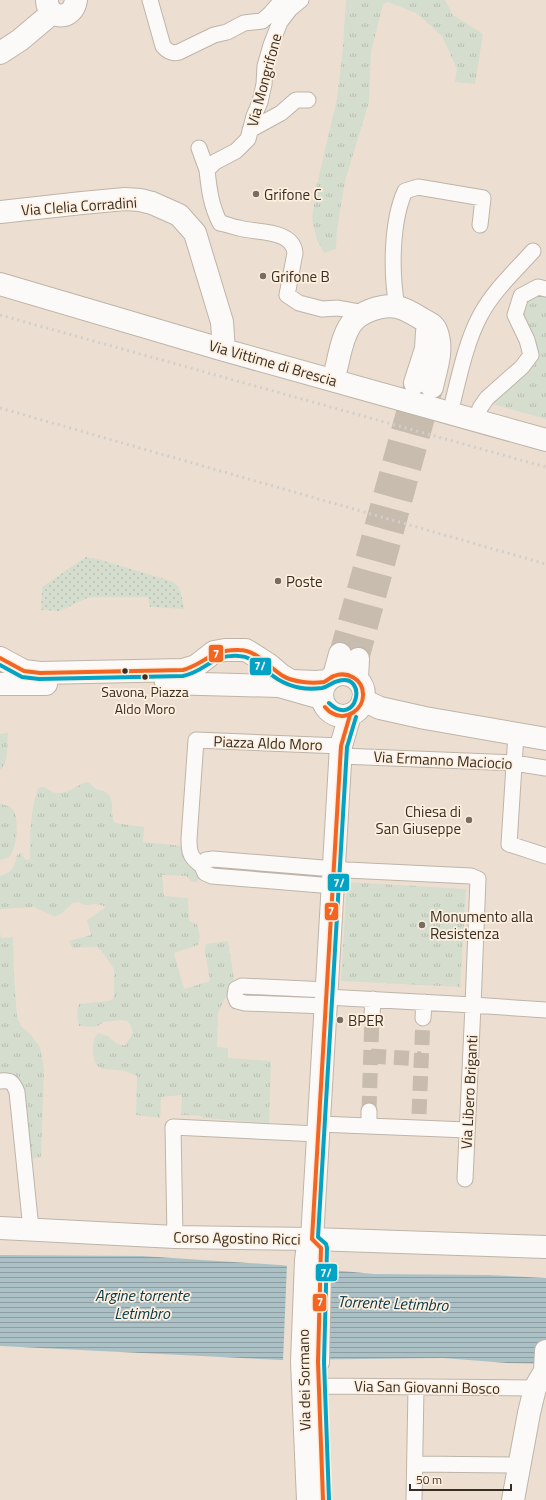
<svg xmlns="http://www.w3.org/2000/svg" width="546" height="1500" viewBox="0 0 546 1500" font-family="'Titillium Web',sans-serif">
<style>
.grass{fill:url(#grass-tufts)}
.garden{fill:url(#garden-dots)}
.water{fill:url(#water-rules)}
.pier{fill:#ecdfd1}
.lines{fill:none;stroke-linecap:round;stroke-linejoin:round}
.street-tunnel{stroke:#c8bcae;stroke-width:15;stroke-dasharray:15 8;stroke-linecap:butt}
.secondary-tunnel{stroke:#c8bcae;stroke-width:22;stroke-dasharray:22 11;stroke-linecap:butt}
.street-casing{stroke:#beb4a9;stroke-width:17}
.secondary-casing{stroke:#beb4a9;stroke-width:24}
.primary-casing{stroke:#beb4a9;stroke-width:24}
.street{stroke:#fcfaf8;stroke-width:15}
.secondary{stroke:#fcfaf8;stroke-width:22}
.primary{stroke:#fcfaf8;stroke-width:22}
.rail{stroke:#d2cfcb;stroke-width:3;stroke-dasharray:2 4;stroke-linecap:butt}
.bus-1-casing{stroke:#feefdf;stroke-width:7}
.bus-2-casing{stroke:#feefdf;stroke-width:7}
.bus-1{stroke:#f26522;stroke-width:4}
.bus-2{stroke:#03a3c6;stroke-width:4}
.poi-dot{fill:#776d61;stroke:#feefdf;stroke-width:1.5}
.bus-dot{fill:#382f24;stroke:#feefdf;stroke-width:1.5}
.labels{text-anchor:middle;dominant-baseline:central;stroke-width:3.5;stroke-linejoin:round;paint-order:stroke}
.bus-label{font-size:14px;fill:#382f24;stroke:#feefdf}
.street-label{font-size:15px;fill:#382f24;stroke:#feefdf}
.poi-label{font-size:15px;fill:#382f24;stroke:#feefdf;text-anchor:start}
.water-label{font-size:16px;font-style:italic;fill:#043949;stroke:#feefdf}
.line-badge{stroke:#feefdf;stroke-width:1.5}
.badge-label{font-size:11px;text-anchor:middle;font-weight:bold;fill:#fff}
</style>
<defs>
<pattern id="grass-tufts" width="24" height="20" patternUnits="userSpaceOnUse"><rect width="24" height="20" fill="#d5ddce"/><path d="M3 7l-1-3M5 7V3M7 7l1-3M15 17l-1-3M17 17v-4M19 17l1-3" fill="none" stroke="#b8beb1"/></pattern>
<pattern id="garden-dots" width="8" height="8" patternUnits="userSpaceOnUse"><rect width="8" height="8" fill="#d5ddce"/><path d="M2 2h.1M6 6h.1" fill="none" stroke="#b8beb1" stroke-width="1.8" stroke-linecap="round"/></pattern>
<pattern id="water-rules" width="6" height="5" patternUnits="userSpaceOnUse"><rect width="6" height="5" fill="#acc1c6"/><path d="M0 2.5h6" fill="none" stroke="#8d9da1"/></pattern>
</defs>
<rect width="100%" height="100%" fill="#ecdfd1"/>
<!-- grass -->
<path class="grass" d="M346 0H445L453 15 483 34 475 84 455 82 457 69 442 36 416 13 388 2 383 4 371 52 369 102 345 181 337 229 336 249 324 253 317 240 312 218 317 184 337 99 343 47Z
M536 295H546V419L489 403 532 364 523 311 527 301Z
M8 733C7 744 9 763 0 770V734Z
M86 782C91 783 92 786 96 789 99 791 103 790 106 792 116 799 109 814 115 823L144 827 143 842 183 846 200 875V879L196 882H192L186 876 162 875 164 896 188 898 189 921 197 924 200 936 198 945 174 953 184 989 210 981 205 952 206 944 228 941 234 980 231 988 224 1000 218 1013 217 1047 228 1048V1058L271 1061 269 1123 203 1118 202 1116 181 1115 182 1095 161 1097 160 1118 136 1115 137 1076C132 1073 123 1070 116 1070 101 1069 94 1070 93 1051 93 1044 93 1039 98 1033 101 1034 105 1035 108 1036 114 1041 117 1046 125 1045L133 1033 130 1024 127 1021 122 1020 104 1022 96 1027 79 1026C77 1018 76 1012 79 1004L108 1001 113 999 114 995V969L103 953 97 947 72 948 69 941 91 935 87 920 106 907C103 906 99 904 96 904 89 904 85 907 79 902L72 903C68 909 61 915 54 917 48 912 39 911 35 907L0 909V876C12 873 15 866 17 855L21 853 26 860 30 859C30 835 30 811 38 788 47 784 50 794 58 793 70 793 76 786 86 782Z
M0 804C5 805 11 806 14 811 19 818 17 851 9 857 7 858 3 859 0 860Z
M347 882 466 889 460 987 341 981Z
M0 932 1 938 13 937 14 975 17 1017 21 1026 31 1035 40 1047 44 1069 41 1157 32 1159 27 1114 21 1082C17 1075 8 1077 0 1077Z"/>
<!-- garden -->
<path class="garden" d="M86 557 101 560 171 581C182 587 182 598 184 609L150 607 148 597H89L60 611 41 610 42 587Z"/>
<!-- water -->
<path class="water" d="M0 1255 142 1256 280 1265 374 1274 489 1275 546 1278V1364L507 1363 443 1358 281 1360 0 1346Z"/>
<!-- pier -->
<path class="pier" d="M287 1264 325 1267 322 1362H283Z"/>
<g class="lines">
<!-- street-tunnel -->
<path class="street-tunnel" d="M371 1056 421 1059
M369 1111 372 1016
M419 1114 423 1018"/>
<!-- secondary-tunnel -->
<path class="secondary-tunnel" d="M340 654 415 384
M358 659 432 388"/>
<defs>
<path id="street" d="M150 0 163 46C168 52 172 54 179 52L214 35 227 32 244 23 262 21 270 14 282 0
M301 0 290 9 280 22 271 45 265 66 264 84 260 102 254 116 248 139 236 151 215 162 207 170C209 189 211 206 220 223 227 224 232 227 239 228 255 233 293 229 295 253L287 295 299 303 322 309 338 308 365 313
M250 130 281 113 296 100H308
M199 148 207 170
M397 307C391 273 391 222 405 191L418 187 483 198 480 225
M450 413C458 382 465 344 480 316 493 291 515 271 533 251
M476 421 480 408 487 398 522 367 531 355 527 340 515 315 521 296 538 287 546 289
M516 734 509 844 546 856
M341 756 514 763 546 768
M202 866C190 857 189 853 189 839L196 740 341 746
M326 997 473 1005 478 879 471 876 347 870 213 859 206 860 202 866 205 873 212 876 333 886
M326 1006 245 1003 237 1001 235 996 236 989 242 986 327 990
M372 1016 373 999
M423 1018 424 1002
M0 1081C11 1080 13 1082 17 1092L31 1229
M319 1124 467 1130
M369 1126V1111
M465 1179 473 1005 546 1010
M175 1237 173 1127 318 1134
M310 1366C309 1375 308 1383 319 1386L535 1388
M319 1377 323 1500
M415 1464 519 1465
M414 1500 416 1388"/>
<path id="secondary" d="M47 1C48 20 73 21 76 0
M0 53 20 40 52 13
M0 212 82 203 125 199 140 200 152 203 179 215 195 233 222 322 224 350
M0 284 224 350 546 440
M333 380C339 362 340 340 351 324 356 317 363 313 371 310 392 302 403 307 422 319 428 323 433 323 436 330 444 349 436 368 432 387
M415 383 426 349 427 332
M0 658 24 671 40 673 183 670 196 666 214 652 225 650H246L268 664 281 675 291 681 316 682 327 681
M322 695a21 21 0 1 1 42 0a21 21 0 1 1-42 0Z
M334 676 340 654
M357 679 358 659
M166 683 279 686 321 698
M0 684H46
M363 700 380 708 425 718 546 739
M312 1239 341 746 350 715
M318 1362 320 1269
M308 1500 302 1362 306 1260 308 1245 312 1239
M513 1500 529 1413 535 1388 545 1371 546 1351"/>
<path id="primary" d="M0 1228 175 1237 312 1239 546 1247"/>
</defs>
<!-- street casing -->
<use href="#street" class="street-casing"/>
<!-- secondary casing -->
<use href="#secondary" class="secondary-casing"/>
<!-- primary casing -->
<use href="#primary" class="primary-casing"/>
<!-- street -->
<use href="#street" class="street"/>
<!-- secondary -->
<use href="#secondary" class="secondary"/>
<!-- primary -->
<use href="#primary" class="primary"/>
<!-- rail -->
<path class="rail" d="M0 315 546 467
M0 408 546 564"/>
<defs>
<path id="bus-1" d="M0 658 24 671 40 673 183 670C207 663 210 649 239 650 257 650 268 667 283 676 289 680 296 681 303 682 310 683 317 683 324 682 328 680 331 677 334 676 347 671 363 679 363 694 364 709 346 722 332 713 329 712 327 709 325 707
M323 1500 318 1362 321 1248 312 1239 341 746 350 715"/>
<path id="bus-2" d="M0 665 22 677 39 679 183 676C207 671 211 654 239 656 251 656 259 666 268 672 283 685 301 691 322 688 328 687 332 682 338 681 369 672 357 730 329 703
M329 1500 324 1362 327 1248 326 1244 318 1237 347 747 356 717"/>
</defs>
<!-- bus-1 casing -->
<use href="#bus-1" class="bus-1-casing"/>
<!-- bus-2 casing -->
<use href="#bus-2" class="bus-2-casing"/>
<!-- bus-1 -->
<use href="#bus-1" class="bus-1"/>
<!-- bus-2 -->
<use href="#bus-2" class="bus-2"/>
</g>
<!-- markers -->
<g class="poi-dot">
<circle cx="256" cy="194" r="4"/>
<circle cx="263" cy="276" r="4"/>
<circle cx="278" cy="581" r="4"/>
<circle cx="469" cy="820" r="4"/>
<circle cx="422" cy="925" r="4"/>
<circle cx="340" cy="1020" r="4"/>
</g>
<g class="bus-dot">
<circle cx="125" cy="671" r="3.5"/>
<circle cx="145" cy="677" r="3.5"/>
</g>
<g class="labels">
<!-- bus labels -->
<g class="bus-label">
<text x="145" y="691">Savona, Piazza<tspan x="145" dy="17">Aldo Moro</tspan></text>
</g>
<!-- street labels -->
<g class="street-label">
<text transform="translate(264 80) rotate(-75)">Via Mongrifone</text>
<text transform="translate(79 206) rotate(-4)">Via Clelia Corradini</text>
<text transform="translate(273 363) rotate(16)">Via Vittime di Brescia</text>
<text transform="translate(268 743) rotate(2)">Piazza Aldo Moro</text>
<text transform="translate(443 760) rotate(3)">Via Ermanno Maciocio</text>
<text transform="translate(469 1092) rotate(-87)">Via Libero Briganti</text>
<text transform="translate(237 1238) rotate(1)">Corso Agostino Ricci</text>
<text transform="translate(304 1380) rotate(-91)">Via dei Sormano</text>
<text transform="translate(427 1387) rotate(1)">Via San Giovanni Bosco</text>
</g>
<!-- poi labels -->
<g class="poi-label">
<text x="264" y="194">Grifone C</text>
<text x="271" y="276">Grifone B</text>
<text x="286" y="581">Poste</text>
<text x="461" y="811" text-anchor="end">Chiesa di<tspan x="461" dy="17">San Giuseppe</tspan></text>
<text x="430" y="916">Monumento alla<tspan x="430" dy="17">Resistenza</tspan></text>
<text x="348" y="1020">BPER</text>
</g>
<!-- water labels -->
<g class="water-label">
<text x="142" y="1295">Argine torrente<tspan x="142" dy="18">Letimbro</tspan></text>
<text transform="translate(393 1303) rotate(2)">Torrente Letimbro</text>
</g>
</g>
<g class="line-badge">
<rect x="208" y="644" width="16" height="19" rx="4" fill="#f26522"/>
<rect x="249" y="657" width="23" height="19" rx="4" fill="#03a3c6"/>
<rect x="327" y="873" width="23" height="19" rx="4" fill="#03a3c6"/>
<rect x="324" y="902" width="15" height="19" rx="4" fill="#f26522"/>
<rect x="315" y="1263" width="23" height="19" rx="4" fill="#03a3c6"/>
<rect x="312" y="1293" width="15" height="19" rx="4" fill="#f26522"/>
</g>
<g class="badge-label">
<text x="216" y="658">7</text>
<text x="260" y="670">7/</text>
<text x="339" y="887">7/</text>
<text x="331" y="915">7</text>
<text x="326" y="1277">7/</text>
<text x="320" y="1306">7</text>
</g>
<!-- scale -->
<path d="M410 1484v6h101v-6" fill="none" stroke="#382f24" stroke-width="2"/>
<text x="416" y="1484" font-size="12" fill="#382f24" stroke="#feefdf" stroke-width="3" paint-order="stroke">50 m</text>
</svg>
